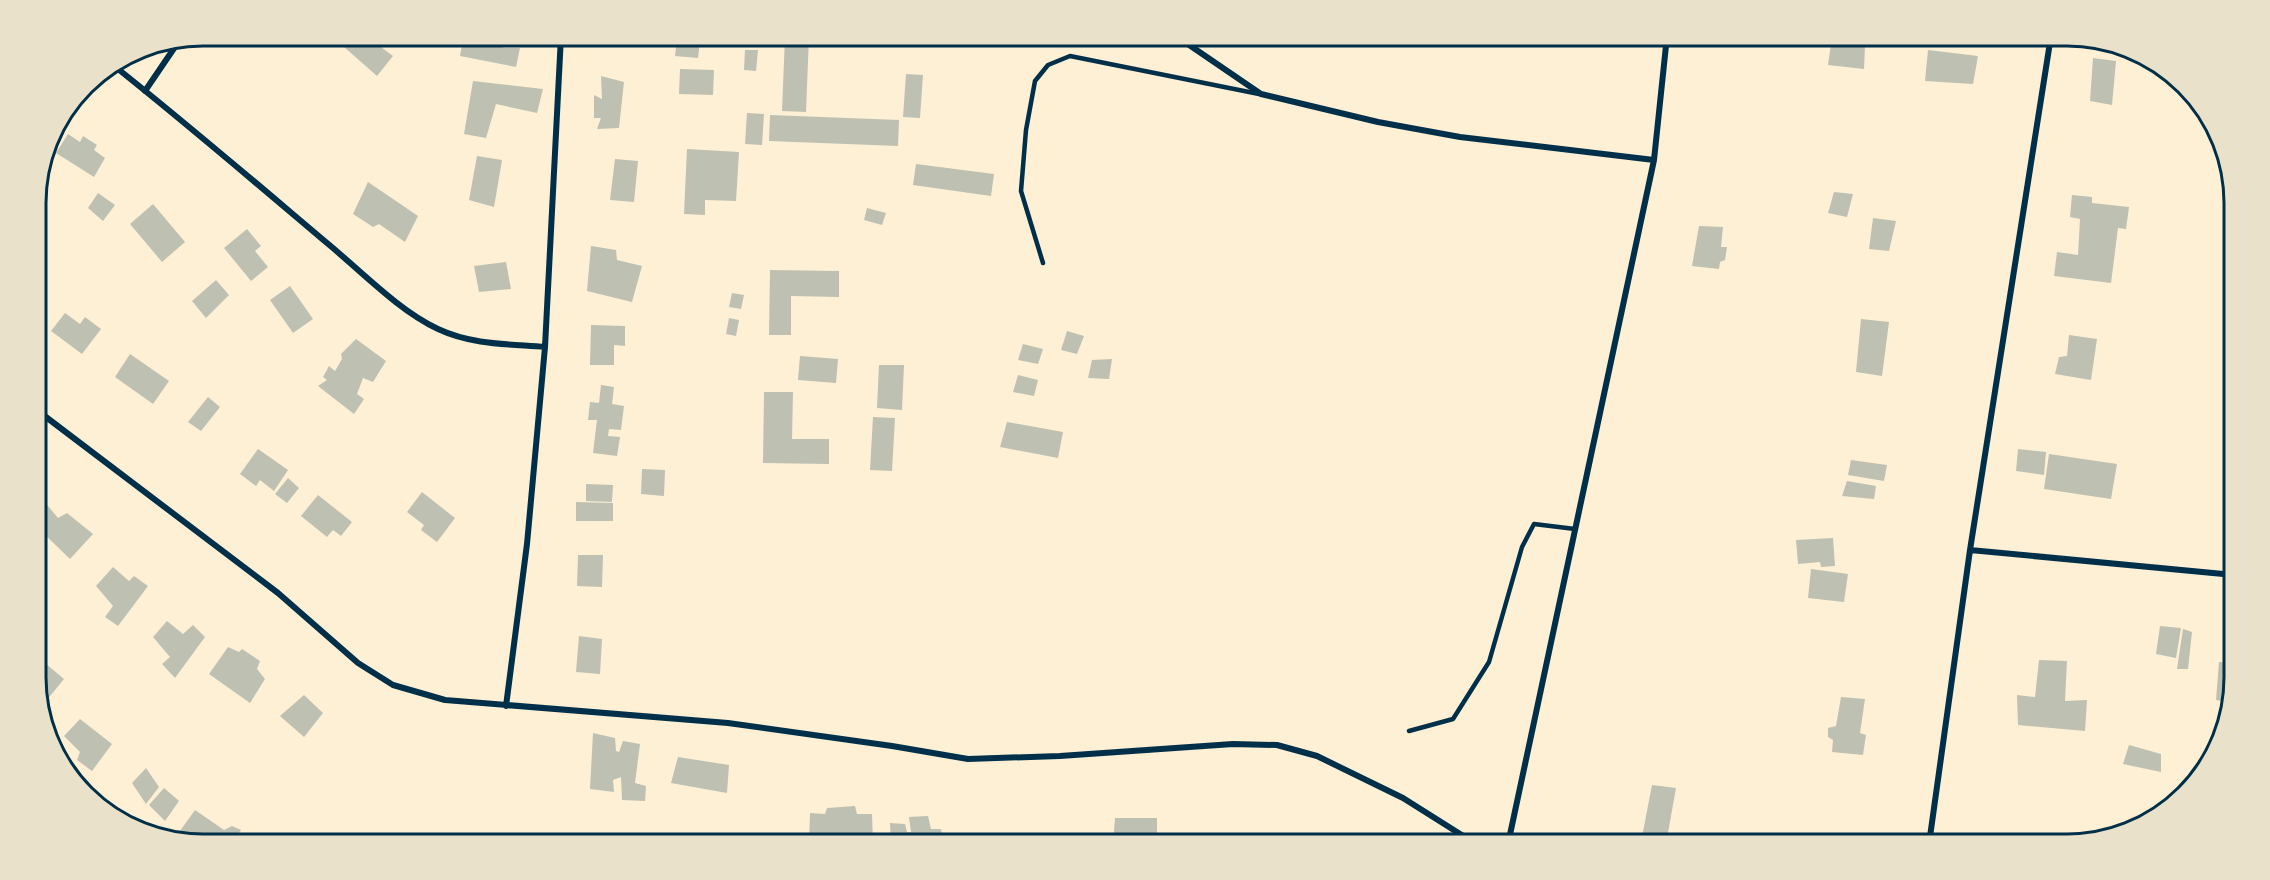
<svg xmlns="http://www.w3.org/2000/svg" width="2270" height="880" viewBox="0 0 2270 880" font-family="'Nunito Sans',sans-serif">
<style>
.building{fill:#bec0b2}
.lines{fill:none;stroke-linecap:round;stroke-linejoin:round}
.service{stroke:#003049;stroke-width:4.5}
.minor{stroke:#003049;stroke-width:6}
.rim{fill:none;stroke:#003049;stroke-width:3}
</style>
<rect width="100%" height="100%" fill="#fdf0d5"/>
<!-- building -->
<path class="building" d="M337 36H371L369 38 393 56 377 76 335 39Z
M470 36H507L503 48H520L516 67 460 56 462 45 469 42Z
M591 36H629L628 46 590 44Z
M746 36H763V45L745 44Z
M785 36H809L806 112 782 111Z
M677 39 700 41 698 58 675 56Z
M1831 44 1865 46 1864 69 1828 65Z
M745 50H758L756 71 744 70Z
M1928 50 1978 56 1973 84 1925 81Z
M2093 58 2116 61 2112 105 2090 101Z
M680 69 714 70 713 95 679 94Z
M906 74 923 75 920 118 903 117Z
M601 76 624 82 619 128 597 129 601 118H594V95L602 99Z
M473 81 543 89 537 113 496 104 486 138 464 134Z
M747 113 764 114 762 145 745 144Z
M770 115 899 120 898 146 769 141Z
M68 134 80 142 83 136 97 145 94 150 105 158 94 177 56 153Z
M687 149 739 152 736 201 705 200V215L684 214Z
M477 156 502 160 494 207 469 200Z
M615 159 638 161 634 202 610 200Z
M916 164 994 174 991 196 913 185Z
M368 182 418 216 405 242 379 224 373 227 353 214Z
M1834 192 1853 194 1847 217 1828 213Z
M98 193 115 205 103 221 88 208Z
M2072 195 2092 197V203L2129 207 2126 229 2118 228 2111 283 2054 276 2057 252 2078 255 2080 219 2070 217Z
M153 204 185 242 162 262 130 224Z
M867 208 886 213 882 225 864 220Z
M1873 218 1896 221 1889 251 1869 249Z
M1699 226 1723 227 1721 247H1727L1725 260 1720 262 1719 269 1692 266Z
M247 229 261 246 255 251 268 267 251 281 224 248Z
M591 246 616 250 617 260 642 266 632 302 587 291Z
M506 262 511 289 479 292 474 266Z
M770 270 839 271V297L791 296V335H769Z
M216 280 229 295 206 318 192 301Z
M290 286 313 319 293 333 270 300Z
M732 293 744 295 741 309 729 307Z
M65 313 80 324 85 317 101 329 82 354 51 331Z
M729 318 739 320 736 336 726 334Z
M1861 319 1889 322 1882 376 1856 372Z
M591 325 625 326V346L614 345V365H590Z
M1067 331 1084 336 1077 354 1061 350Z
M2069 335 2097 339 2091 380 2055 374 2059 357 2067 356Z
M356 339 386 361 373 382 363 378 357 394 364 399 354 414 318 386 327 380 323 377 329 366 335 371 342 359 341 354Z
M1023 344 1043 349 1038 364 1018 360Z
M130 354 169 381 153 404 115 377Z
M800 356 838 359 836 383 798 380Z
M1112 359 1109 379 1088 378 1092 360Z
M879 365H904L902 410 877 408Z
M1018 375 1038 380 1034 396 1013 392Z
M601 385 614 387 612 404 624 406 621 430 609 429 608 436 620 437 617 456 593 453 597 420H588L590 402 599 403Z
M764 392H793L792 439H829V464L763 463Z
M208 397 220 407 201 431 188 422Z
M873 417 895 418 892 471 870 470Z
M1007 422 1063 432 1058 458 1000 447Z
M258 449 288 470 274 491 260 480 256 486 240 474Z
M2018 449 2046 452 2044 475 2016 471Z
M2049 454 2117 464 2111 499 2044 489Z
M1851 460 1887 465 1884 481 1848 475Z
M642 469 665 470 664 496 641 494Z
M288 478 299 488 287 503 275 494Z
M1847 481 1876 486 1874 499 1842 496Z
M586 484 613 485 612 502 586 501Z
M422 492 455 518 437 542 421 530 424 525 407 512Z
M318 495 352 522 341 536 333 530 327 537 301 516Z
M43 500 58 518 67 513 93 534 70 559 38 528V506Z
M576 502 613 503V521H576Z
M1833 538 1835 566 1821 567 1820 562 1798 564 1796 540Z
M578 555H603L602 587 577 586Z
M113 567 129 581 134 576 148 586 118 626 105 617 113 606 96 586Z
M1811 569 1848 574 1844 602 1808 598Z
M167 621 183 634 193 625 205 637 175 678 162 664 170 657 153 637Z
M2160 626 2181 628 2176 658 2156 654Z
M2183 629 2192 632 2188 669H2177Z
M579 636 602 639 600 674 576 672Z
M228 647 239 652 242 649 260 661 257 669 265 679 250 703 209 674Z
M39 658 64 679 46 701 39 695Z
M2039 660 2067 661 2065 701 2087 700 2085 731 2018 725 2017 695 2035 697Z
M2219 662 2234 663 2230 702 2216 700Z
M304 695 323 713 304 737 280 716Z
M1841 697 1865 699 1860 733 1866 735 1863 755 1832 752 1833 740 1828 737V728L1836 726Z
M80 719 112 744 92 771 77 760 80 752 64 736Z
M593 733 615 738 616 751 619 752 623 741 640 744 635 783 646 786 645 801 622 800 621 777 613 780 614 792 590 789Z
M2129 745 2161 754V772L2123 764Z
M678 757 729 765 727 793 671 783Z
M146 768 159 787 146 804 132 783Z
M1652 785 1676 788 1666 844 1642 837Z
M164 788 179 801 165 821 149 805Z
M855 806 857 814H872L873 844H809L810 813 825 814 827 808Z
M195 810 224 830 232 826 241 830 232 844 193 842 180 831Z
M928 816 931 829H941L943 844H891L890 823 905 824 907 832H911L909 817Z
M1115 818H1157V844H1113Z"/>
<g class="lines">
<!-- service -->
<path class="service" d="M1043 263 1021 191 1026 130 1035 81 1048 65 1070 56 1259 94
M1409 731 1453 719 1489 662 1522 547 1534 524 1575 529"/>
<!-- minor -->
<path class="minor" d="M1176 36 1261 94 1378 122 1460 137 1654 160
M113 65C186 123 256 183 327 243 361 271 399 311 438 329 472 345 509 344 545 347
M145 91 179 41
M38 411 278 593 358 663 393 685 445 700 728 723 892 746 968 759 1060 756 1233 744 1277 745 1317 756 1403 798 1476 844
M1970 550 2234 575
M506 706 527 544 545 347 561 36
M1508 844 1654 160 1667 36
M1929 844 1970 550 2051 36"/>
</g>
<!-- crop -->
<path d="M0 0H2270V880H0ZM203 46H2067A157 157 0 0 1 2224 203V677A157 157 0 0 1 2067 834H203A157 157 0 0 1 46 677V203A157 157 0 0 1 203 46Z" fill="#e9e1ca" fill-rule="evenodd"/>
<path class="rim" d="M203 46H2067A157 157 0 0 1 2224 203V677A157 157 0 0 1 2067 834H203A157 157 0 0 1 46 677V203A157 157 0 0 1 203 46Z"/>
</svg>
